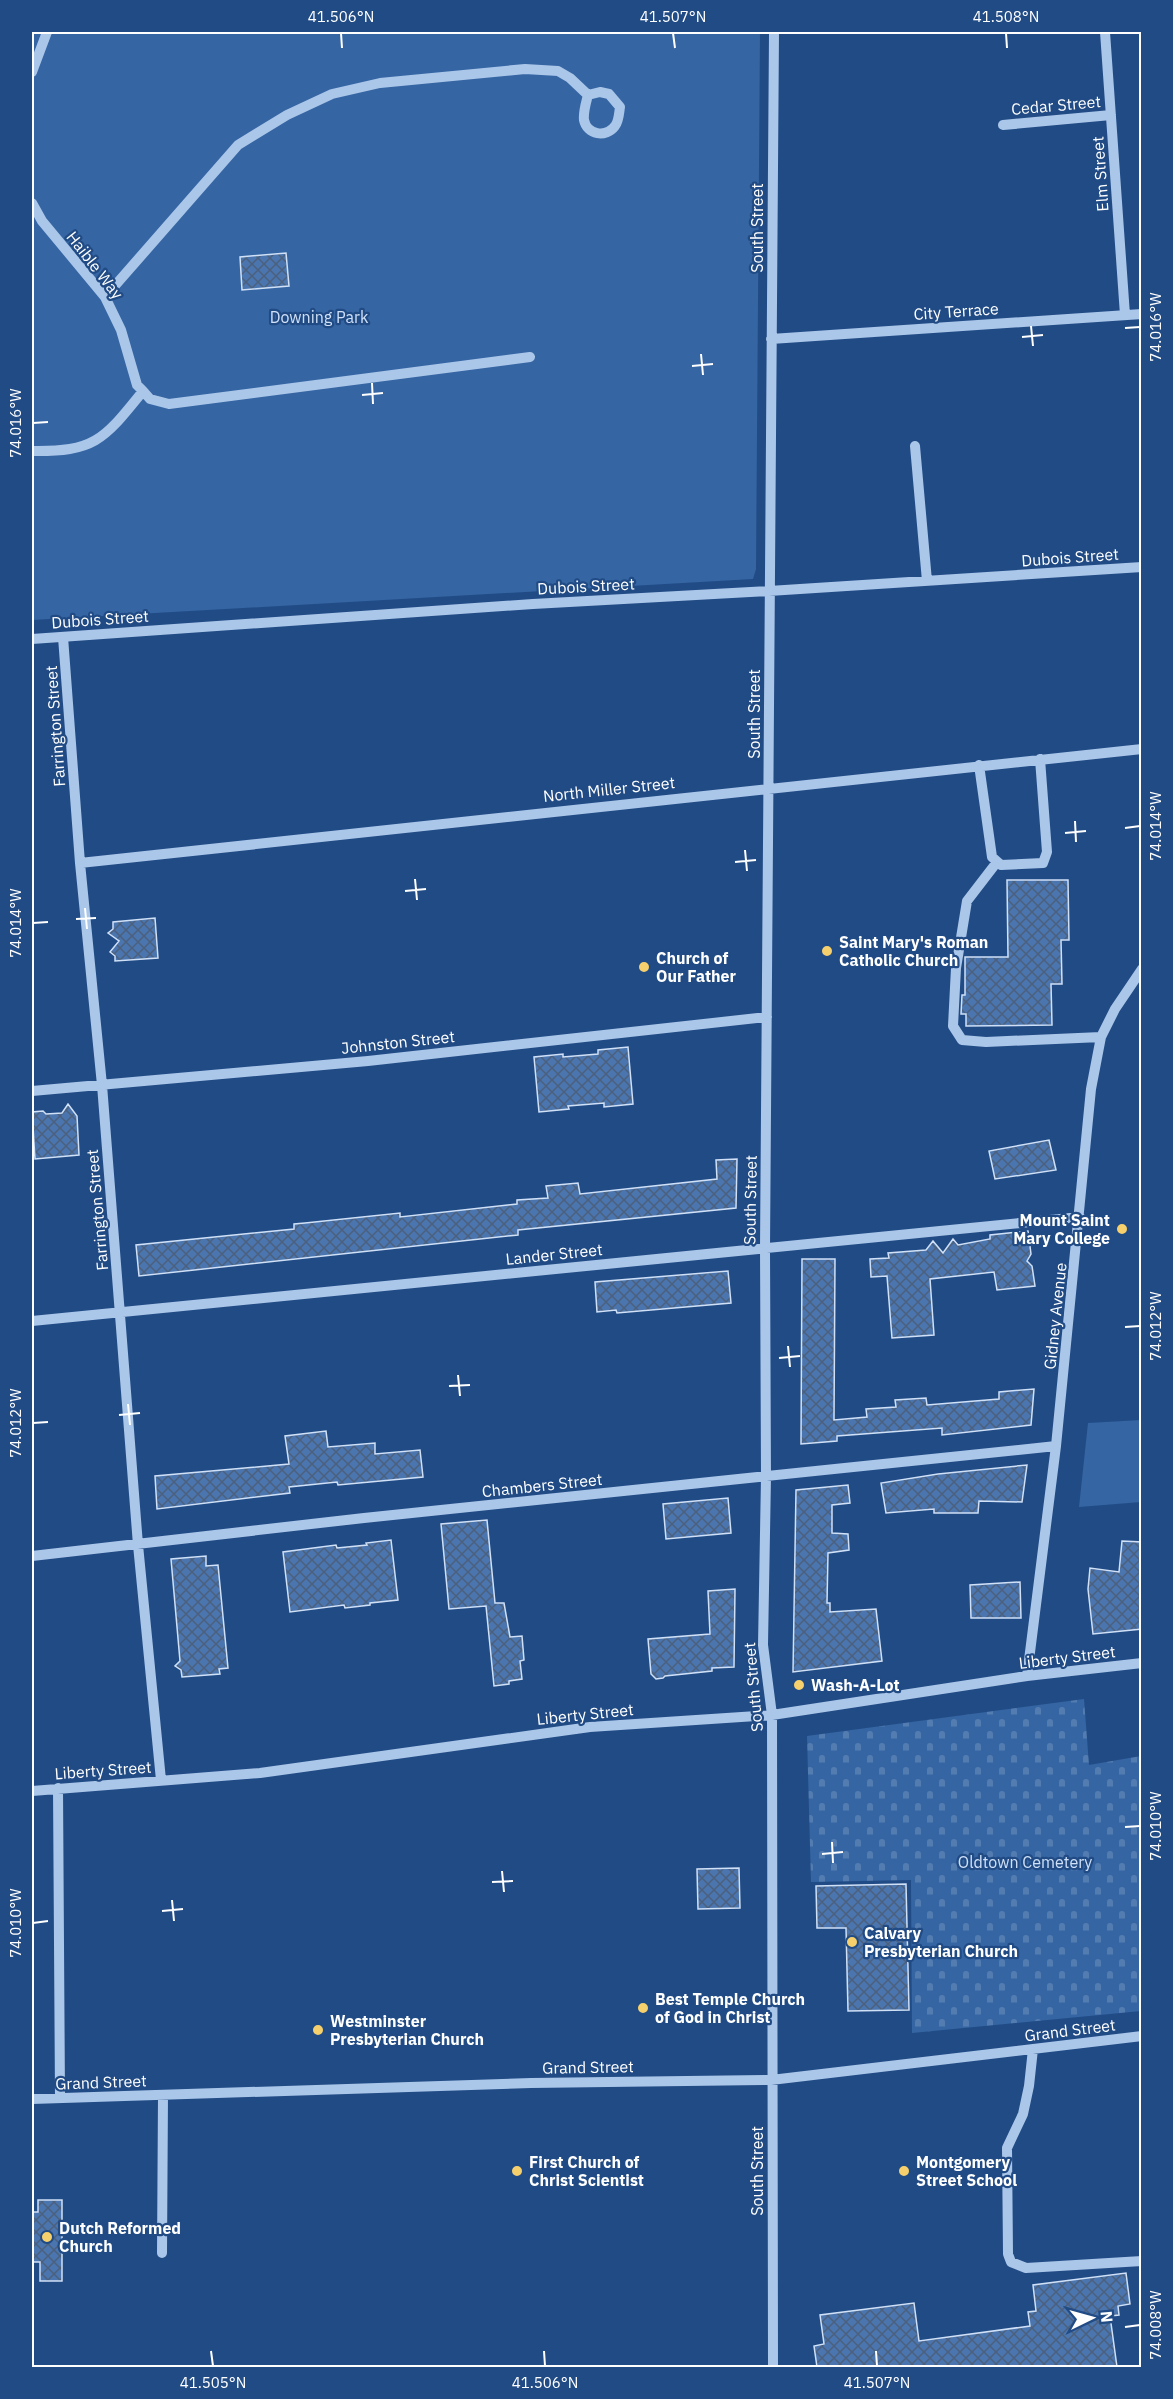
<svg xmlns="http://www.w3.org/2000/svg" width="1173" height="2399" viewBox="0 0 1173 2399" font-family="'IBM Plex Sans',sans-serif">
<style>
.cemetery{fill:url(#cemetery-stones)}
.park{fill:#3565a3}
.building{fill:url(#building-cross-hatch);stroke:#cfe0f7;stroke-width:1.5}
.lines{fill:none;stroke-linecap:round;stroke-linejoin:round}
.minor{stroke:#aac6e9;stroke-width:10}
.ticks{fill:none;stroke:#fff;stroke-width:2}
.poi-dot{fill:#f6d06c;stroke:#214b85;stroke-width:2}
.labels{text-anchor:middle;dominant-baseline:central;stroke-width:4.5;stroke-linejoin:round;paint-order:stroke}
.street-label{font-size:16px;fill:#fff;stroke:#214b85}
.park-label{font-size:16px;fill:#cfe0f7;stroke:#214b85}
.poi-label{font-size:16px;font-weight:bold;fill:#fff;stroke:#214b85;text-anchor:start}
.neatline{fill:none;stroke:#fff;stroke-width:2}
.ticks-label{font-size:15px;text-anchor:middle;fill:#fff}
</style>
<defs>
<pattern id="cemetery-stones" width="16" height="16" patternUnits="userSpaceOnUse" patternTransform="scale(1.5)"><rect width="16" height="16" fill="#3565a3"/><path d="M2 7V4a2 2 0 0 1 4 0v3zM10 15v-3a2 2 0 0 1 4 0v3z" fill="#537cb1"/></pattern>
<pattern id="building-cross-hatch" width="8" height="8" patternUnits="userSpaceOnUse" patternTransform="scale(1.5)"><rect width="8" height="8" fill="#4a75ae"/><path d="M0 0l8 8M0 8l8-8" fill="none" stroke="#4b607d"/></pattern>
</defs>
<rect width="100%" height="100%" fill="#214b85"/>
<!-- cemetery -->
<path class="cemetery" d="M1084 1699 1089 1765 1141 1756V2011L912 2033 911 1880 811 1882 807 1736Z"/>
<!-- park -->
<path class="park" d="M32 32H760L756 569 753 579 32 620Z
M1141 1420V1502L1079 1507 1088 1423Z"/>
<!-- building -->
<path class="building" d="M286 253 289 286 242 290 240 257Z
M1007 880H1068L1069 940H1061L1062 984H1051L1052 1025 966 1026V1014H961L962 995H965V957H1008Z
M155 918 158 958 115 961V956L110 952 119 941 108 933 113 929V922Z
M628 1047 633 1104 604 1107V1103L568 1106 569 1109 539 1112 534 1057 563 1054V1057L598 1054V1050Z
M68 1104 77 1116 79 1155 35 1159 32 1112 43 1111 46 1114 62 1113Z
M1049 1140 1056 1170 995 1179 989 1151Z
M737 1159 736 1208 518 1230V1235L139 1276 136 1245 294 1229V1224L305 1223 400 1213V1217L517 1204V1200L548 1198 546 1186 578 1183 580 1194 717 1179 716 1160Z
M1028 1231 1031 1254 1027 1261 1032 1266 1035 1286 997 1290 994 1272 930 1279 934 1335 892 1338 887 1276 871 1277 870 1259 889 1258 888 1253 926 1250 933 1241 943 1253 953 1239 958 1245 990 1239V1235Z
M802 1259H835L834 1420 867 1417 866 1409 896 1407 895 1400 926 1398 927 1405 999 1399V1392L1034 1389 1031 1425 942 1435V1428L837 1436V1441L801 1444Z
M728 1271 731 1303 617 1313 616 1310 597 1312 595 1282Z
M326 1431 328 1447 375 1443V1454L420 1450 423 1477 338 1485 337 1482 289 1487 290 1493 157 1509 155 1476 289 1464 285 1436Z
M1027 1465 1022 1502 979 1501 978 1513H934V1509L886 1513 881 1483 938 1474Z
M848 1485 850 1503 832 1505V1533L848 1534 849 1550 828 1553 827 1603H830V1612L876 1609 882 1661 793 1672 796 1490Z
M728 1498 731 1533 666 1539 663 1504Z
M487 1520 495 1603H504L510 1637 522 1636 524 1660 520 1661 522 1679 509 1681V1684L494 1686 486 1606 449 1609 441 1524Z
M391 1540 398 1600 370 1603V1605L345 1608 344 1605 290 1612 283 1552 336 1545 337 1548 367 1545 366 1543Z
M1122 1541 1142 1542V1629L1093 1634 1088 1589 1090 1568 1119 1572Z
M206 1556V1566L218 1565 228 1668 219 1669 220 1674 182 1677 181 1670 175 1666 180 1661 171 1559Z
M1020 1582 1021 1618H971L970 1585Z
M735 1589 734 1667 712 1668V1671L665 1676 663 1678 656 1679 651 1674 648 1639 710 1634 708 1591Z
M739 1868 740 1908 698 1909 697 1869Z
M906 1884 909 2010 848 2011 846 1928H817L816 1886Z
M38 2200H62V2281H40V2262H32V2212H38Z
M1126 2273 1130 2304 1118 2306 1119 2315 1110 2316 1117 2367H817L814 2346 824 2344 820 2315 914 2303 919 2341 1030 2326 1028 2312 1036 2311 1033 2285Z"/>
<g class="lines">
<!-- minor -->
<path class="minor" d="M1105 32 1125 315
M32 72 47 32
M600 92 609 94 620 107C619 113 619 121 615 126 606 138 587 135 584 120 583 112 586 103 588 95Z
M1003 125 1111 115
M32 203 42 221 105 297 121 330 137 385 143 391C104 439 96 452 32 451
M105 297 238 145 287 115 332 94 380 83 525 69 558 71 570 78 588 95
M771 339 1142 314
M143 391 150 399 169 404 530 357
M915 446 927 581
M63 637 80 863 102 1085 138 1545 161 1780
M32 639 533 604 769 591 1142 567
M979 765 992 857 1001 865 1043 863 1047 852 1040 759
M997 862 967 901 956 968 953 1026 962 1040 986 1042 1101 1037
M80 863 1142 749
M32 1091 368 1061 767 1017
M32 1321 1080 1217
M32 1556 364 1518 1056 1446
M1027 1676 1056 1446 1091 1089 1101 1037 1115 1009 1142 969
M58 1788 60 2098
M32 1791 260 1773 590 1727 772 1715 1027 1676 1142 1663
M1033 2049 1029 2086 1023 2114 1007 2148 1008 2254 1011 2262 1026 2268 1142 2261
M32 2099 531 2083 771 2080 1142 2036
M162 2253 163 2095
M773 2368 772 1715 763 1645 766 1477 765 1248 774 32"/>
</g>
<!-- ticks -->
<path class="ticks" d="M341 33 342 48M673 33 675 48M1006 33 1007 48M1031 326 1033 346M1125 328 1140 327M1022 337 1043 335M701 354 703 375M692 366 713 364M372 383 373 404M362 395 383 393M33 423 48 422M1075 821 1076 842M1125 828 1140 826M1065 833 1086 831M745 850 747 871M735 862 756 860M415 879 417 900M405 891 426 889M85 908 87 929M76 919 96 918M33 923 48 922M1125 1327 1140 1326M788 1346 790 1367M779 1358 800 1356M458 1375 460 1396M449 1386 470 1385M128 1404 130 1425M119 1415 140 1413M33 1423 48 1422M1125 1827 1140 1826M832 1842 833 1863M822 1854 843 1852M502 1871 504 1892M492 1882 513 1881M172 1900 174 1921M162 1911 183 1909M33 1923 48 1921M1125 2327 1140 2325M211 2351 213 2366M544 2351 545 2366M876 2351 877 2366"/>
<!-- markers -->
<g class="poi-dot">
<circle cx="827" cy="951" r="6"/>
<circle cx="644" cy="967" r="6"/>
<circle cx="1122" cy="1229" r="6"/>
<circle cx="799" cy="1685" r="6"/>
<circle cx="852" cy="1942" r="6"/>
<circle cx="643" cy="2008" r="6"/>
<circle cx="318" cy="2030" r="6"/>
<circle cx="517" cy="2171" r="6"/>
<circle cx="904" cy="2171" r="6"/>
<circle cx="47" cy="2237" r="6"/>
</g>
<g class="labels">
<!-- street labels -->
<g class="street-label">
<text transform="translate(1056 105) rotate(-5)">Cedar Street</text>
<text transform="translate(1100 174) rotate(-94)">Elm Street</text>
<text transform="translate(757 228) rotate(-90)">South Street</text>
<text transform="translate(95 265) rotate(52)">Haible Way</text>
<text transform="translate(956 311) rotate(-4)">City Terrace</text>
<text transform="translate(1070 557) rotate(-4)">Dubois Street</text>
<text transform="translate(586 586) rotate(-3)">Dubois Street</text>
<text transform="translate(100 619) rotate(-4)">Dubois Street</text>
<text transform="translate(754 714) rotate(-90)">South Street</text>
<text transform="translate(55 726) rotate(-94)">Farrington Street</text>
<text transform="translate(609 789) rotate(-6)">North Miller Street</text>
<text transform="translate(398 1042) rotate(-6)">Johnston Street</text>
<text transform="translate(750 1200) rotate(-89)">South Street</text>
<text transform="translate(97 1210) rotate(-95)">Farrington Street</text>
<text transform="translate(554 1254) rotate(-6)">Lander Street</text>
<text transform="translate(1055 1316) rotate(-84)">Gidney Avenue</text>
<text transform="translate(542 1485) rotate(-6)">Chambers Street</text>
<text transform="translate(1067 1657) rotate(-7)">Liberty Street</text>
<text transform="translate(753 1687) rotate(-95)">South Street</text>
<text transform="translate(585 1714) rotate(-6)">Liberty Street</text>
<text transform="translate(103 1770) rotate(-4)">Liberty Street</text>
<text transform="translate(1070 2030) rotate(-7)">Grand Street</text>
<text transform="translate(588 2067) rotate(-1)">Grand Street</text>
<text transform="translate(101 2082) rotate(-2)">Grand Street</text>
<text transform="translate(757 2171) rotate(-90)">South Street</text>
</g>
<!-- park labels -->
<g class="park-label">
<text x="319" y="317">Downing Park</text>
<text x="1025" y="1862">Oldtown Cemetery</text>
</g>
<!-- poi labels -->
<g class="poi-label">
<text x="839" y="942">Saint Mary's Roman<tspan x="839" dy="18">Catholic Church</tspan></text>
<text x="656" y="958">Church of<tspan x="656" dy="18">Our Father</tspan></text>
<text x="1110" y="1220" text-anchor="end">Mount Saint<tspan x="1110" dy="18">Mary College</tspan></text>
<text x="811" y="1685">Wash-A-Lot</text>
<text x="864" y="1933">Calvary<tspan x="864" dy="18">Presbyterian Church</tspan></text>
<text x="655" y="1999">Best Temple Church<tspan x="655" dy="18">of God in Christ</tspan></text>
<text x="330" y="2021">Westminster<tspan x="330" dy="18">Presbyterian Church</tspan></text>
<text x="529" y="2162">First Church of<tspan x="529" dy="18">Christ Scientist</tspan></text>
<text x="916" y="2162">Montgomery<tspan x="916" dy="18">Street School</tspan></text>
<text x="59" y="2228">Dutch Reformed<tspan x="59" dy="18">Church</tspan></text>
</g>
</g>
<!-- border -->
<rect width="1173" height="2399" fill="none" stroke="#214b85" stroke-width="66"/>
<!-- north arrow -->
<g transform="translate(1092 2318) rotate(85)" stroke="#214b85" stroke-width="4.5" paint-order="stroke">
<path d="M0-4.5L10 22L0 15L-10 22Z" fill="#ffffff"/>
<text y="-9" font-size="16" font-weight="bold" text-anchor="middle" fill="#ffffff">N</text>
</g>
<rect x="33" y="33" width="1107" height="2333" class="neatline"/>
<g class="ticks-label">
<text x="341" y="22">41.506°N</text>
<text x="673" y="22">41.507°N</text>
<text x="1006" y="22">41.508°N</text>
<text transform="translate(1156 327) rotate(-90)" y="5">74.016°W</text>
<text transform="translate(16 423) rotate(-90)" y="5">74.016°W</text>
<text transform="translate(1156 826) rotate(-90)" y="5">74.014°W</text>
<text transform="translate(16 923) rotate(-90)" y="5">74.014°W</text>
<text transform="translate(1156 1326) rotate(-90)" y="5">74.012°W</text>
<text transform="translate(16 1423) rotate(-90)" y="5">74.012°W</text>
<text transform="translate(1156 1826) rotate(-90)" y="5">74.010°W</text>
<text transform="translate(16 1923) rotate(-90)" y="5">74.010°W</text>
<text transform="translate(1156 2325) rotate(-90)" y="5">74.008°W</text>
<text x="213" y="2388">41.505°N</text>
<text x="545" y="2388">41.506°N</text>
<text x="877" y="2388">41.507°N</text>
</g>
</svg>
